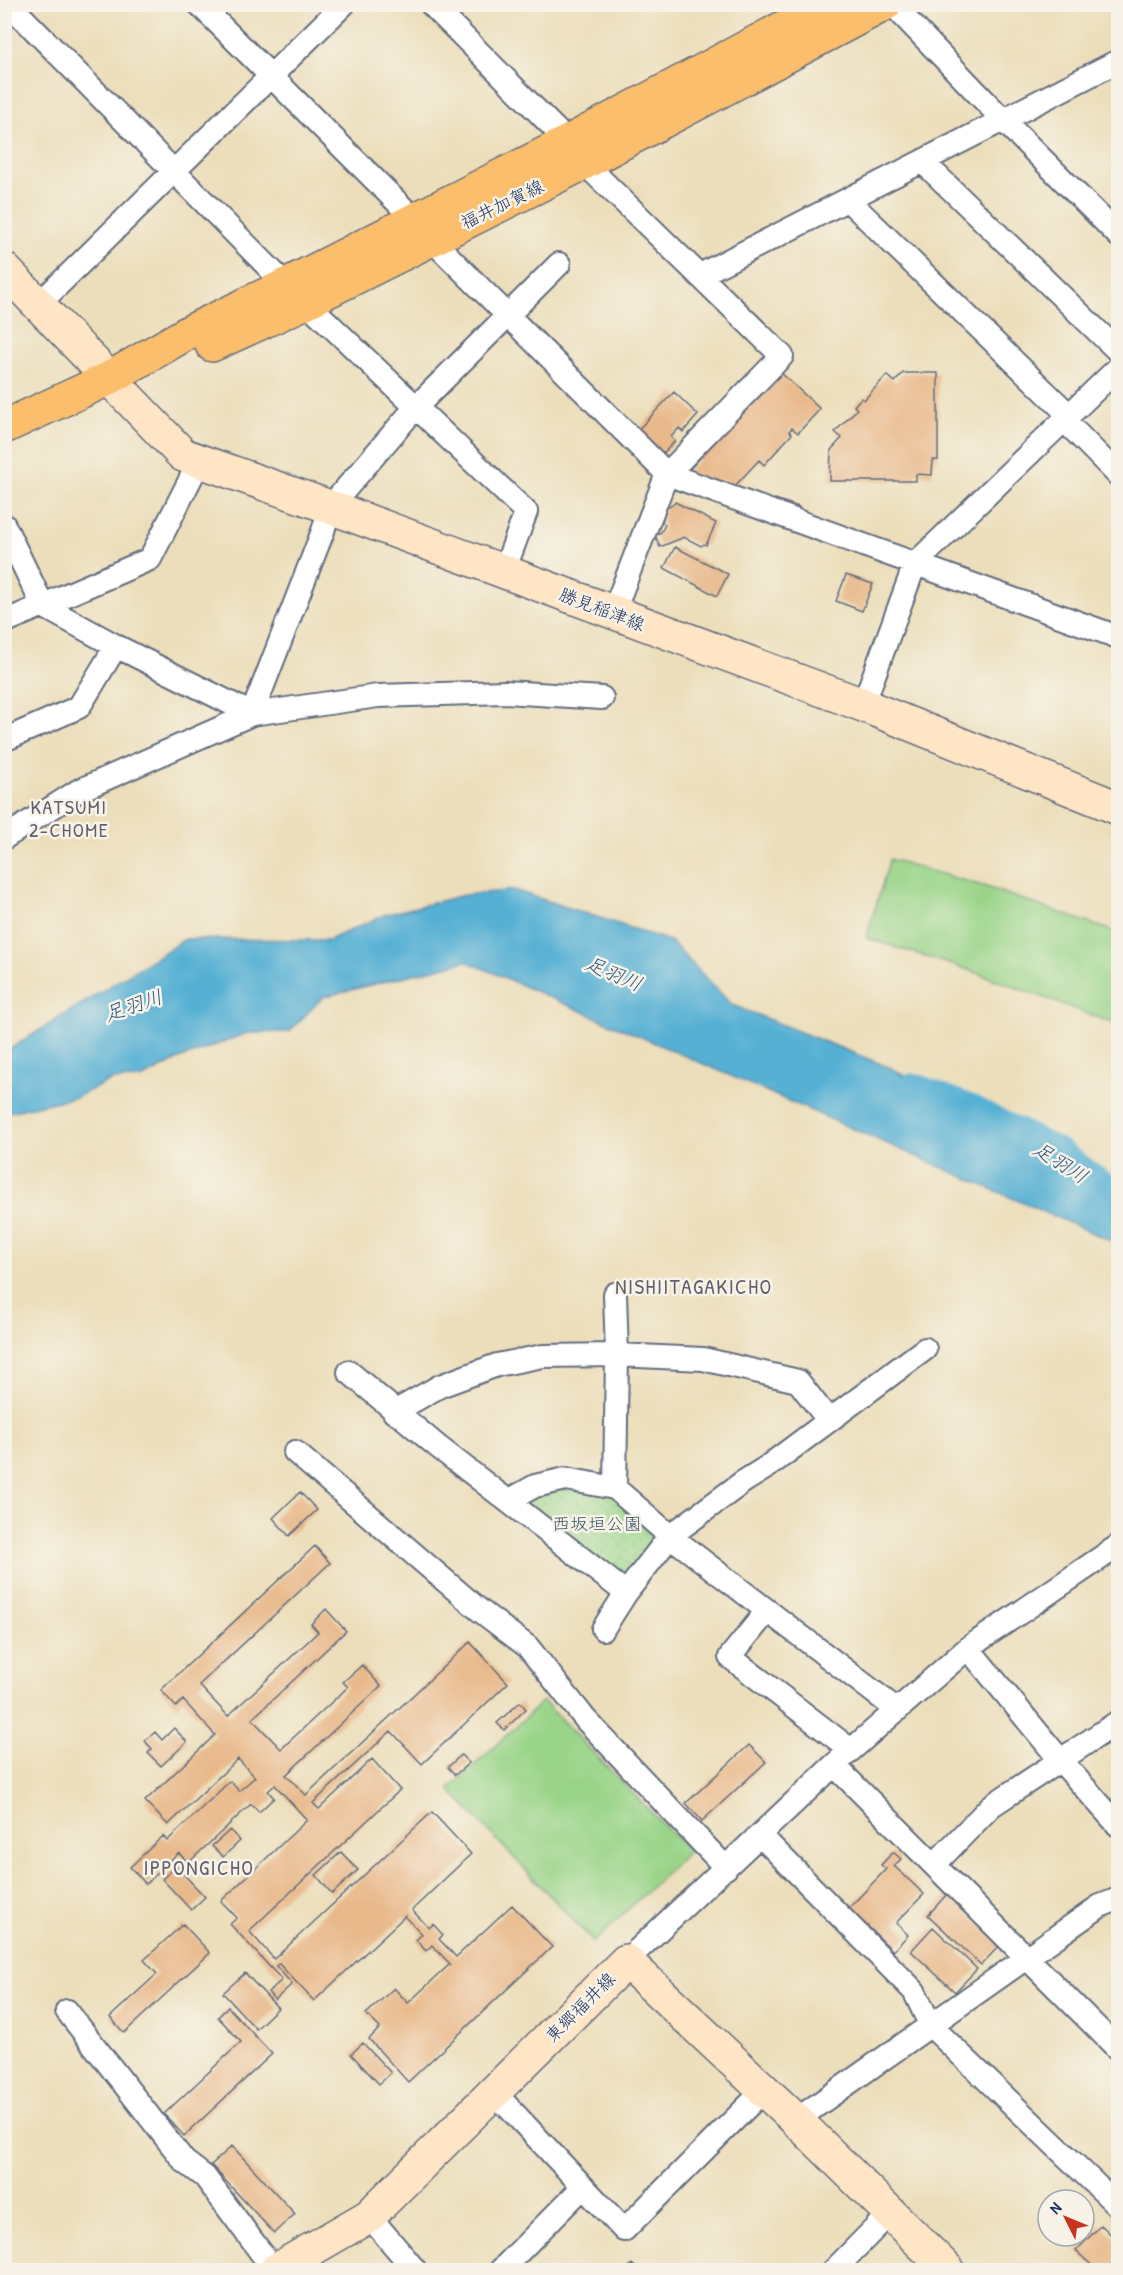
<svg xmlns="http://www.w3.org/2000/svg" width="1123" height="2275" viewBox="0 0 1123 2275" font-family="'Patrick Hand','Klee One',sans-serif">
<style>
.grass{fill:#99d488;stroke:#5a8273;stroke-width:1.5}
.park{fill:url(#park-dots);stroke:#5a8273;stroke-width:1.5}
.water{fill:#57b0d4;stroke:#397099;stroke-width:1.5}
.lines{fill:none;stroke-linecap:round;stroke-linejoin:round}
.river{stroke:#57b0d4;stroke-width:36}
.building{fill:#e9b98b}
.street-casing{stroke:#646c7e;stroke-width:26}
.secondary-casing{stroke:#646c7e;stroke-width:36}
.primary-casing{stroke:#646c7e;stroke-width:36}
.street{stroke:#fff;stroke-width:22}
.secondary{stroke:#fde5c5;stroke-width:33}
.primary{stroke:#fabe6d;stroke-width:33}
.labels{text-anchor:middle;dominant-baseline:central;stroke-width:5;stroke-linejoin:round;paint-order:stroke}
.street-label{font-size:18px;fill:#1b2f5e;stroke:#f7f3e8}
.park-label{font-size:18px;fill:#3a5868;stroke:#f7f3e8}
.neighbourhood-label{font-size:20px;letter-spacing:1.5px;fill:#635f6e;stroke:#f7f3e8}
.water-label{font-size:20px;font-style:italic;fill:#2d5681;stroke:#f7f3e8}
.quarter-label{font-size:21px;letter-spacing:1.5px;fill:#635f6e;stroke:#f7f3e8}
</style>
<defs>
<pattern id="park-dots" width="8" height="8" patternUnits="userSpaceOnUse" patternTransform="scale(1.5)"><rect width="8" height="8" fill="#99d488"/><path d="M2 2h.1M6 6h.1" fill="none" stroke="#83b678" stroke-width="1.8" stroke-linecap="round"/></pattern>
</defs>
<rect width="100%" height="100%" fill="#f7f3e8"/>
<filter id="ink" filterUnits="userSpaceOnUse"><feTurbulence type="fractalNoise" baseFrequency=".0167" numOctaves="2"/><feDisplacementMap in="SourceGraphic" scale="12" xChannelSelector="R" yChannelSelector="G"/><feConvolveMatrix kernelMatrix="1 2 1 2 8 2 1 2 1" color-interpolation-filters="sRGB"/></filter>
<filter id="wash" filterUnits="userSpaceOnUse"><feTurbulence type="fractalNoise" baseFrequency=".008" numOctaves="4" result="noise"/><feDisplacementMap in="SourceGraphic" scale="24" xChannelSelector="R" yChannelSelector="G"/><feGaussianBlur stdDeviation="1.35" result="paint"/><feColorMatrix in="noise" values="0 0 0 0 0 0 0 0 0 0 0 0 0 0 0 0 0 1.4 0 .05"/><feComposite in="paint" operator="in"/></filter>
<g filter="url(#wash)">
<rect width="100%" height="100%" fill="#ecdeba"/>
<!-- grass -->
<path class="grass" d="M890 859 986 887 1118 933V1025L969 970 866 938Z
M543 1701 689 1851 594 1942 449 1789Z"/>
<!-- park -->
<path class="park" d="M545 1487 612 1492 663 1541 625 1586 519 1503Z"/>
<!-- water -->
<path class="water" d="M514 890 670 941 732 1005 891 1068 1031 1150 1118 1180V1244L466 961 323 997 289 1032 247 1033 179 1059 141 1079 112 1080 76 1097 5 1113V1052L185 939 329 940 384 915 464 895Z"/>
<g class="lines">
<!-- river -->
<path class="river" d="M914 1091 968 1112 1055 1155 1118 1201"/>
</g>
<g id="blocks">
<!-- building -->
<path class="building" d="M780 372 820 409 798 433 792 428 789 431 792 434 764 465 759 460 732 489 687 472Z
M903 373H938V460H933L932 475 916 474V481H830L831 450 842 438 835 432 857 409 854 406 861 398 864 400 887 375 895 382Z
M674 392 698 415 683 432 679 428 671 437 675 441 658 459 633 435Z
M775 499 799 507 797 514 772 505Z
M675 502 716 523 706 545 704 544 701 546 684 537 660 547 655 535 661 532 665 525 662 522 665 509Z
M675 547 728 574 717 596 664 568Z
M846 575 873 584 862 611 836 601Z
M300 1492 317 1510 289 1536 273 1518Z
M315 1546 330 1563 199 1685 228 1716 318 1632 311 1624 326 1609 346 1631 252 1719 281 1749 348 1687 343 1682 362 1665 381 1686 286 1775 306 1795 470 1642 508 1683 422 1764 391 1731 313 1803 319 1809 372 1759 400 1790 249 1931 274 1959 432 1812 471 1854 412 1910 429 1928 433 1924 443 1935 439 1939 456 1957 512 1905 552 1947 408 2082 369 2039 380 2028 366 2014 394 1988 408 2003 450 1964 432 1945 426 1951 416 1940 422 1934 405 1916 314 2001 279 1964 276 1966 292 1984 275 2000 268 1992 282 1980 230 1924 237 1918 221 1901 307 1820 275 1785 268 1791 274 1798 259 1812 251 1804 188 1863 179 1853 146 1884 130 1867 163 1836 167 1841 230 1781 239 1791 255 1777 238 1759 168 1825 145 1801 215 1735 183 1700 176 1707 161 1690Z
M520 1702 526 1709 504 1730 497 1723Z
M174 1728 187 1742 161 1766 148 1753 152 1749 145 1741 155 1732 162 1740Z
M749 1745 766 1762 702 1821 686 1803Z
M461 1755 469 1763 455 1775 448 1767Z
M230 1830 240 1841 223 1857 212 1846Z
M341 1852 358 1870 332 1894 316 1875Z
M893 1852 901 1859 894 1866 924 1894 896 1923 908 1935 893 1951 849 1908 886 1869 881 1865Z
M176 1866 205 1897 191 1910 162 1879Z
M948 1893 1001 1944 981 1965 928 1915Z
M183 1924 210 1953 124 2033 110 2017 157 1974 144 1960Z
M933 1927 977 1969 955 1992 911 1951Z
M245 1973 278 2008 256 2029 223 1993Z
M228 2007 272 2054 184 2136 164 2114 241 2042 218 2017Z
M363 2043 391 2073 379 2084 351 2054Z
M232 2146 295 2214 274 2233 211 2165Z
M1101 2225 1118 2241V2270H1097L1076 2251Z
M396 2263 402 2270H388Z
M632 2264 638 2270H626Z"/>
</g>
</g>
<g filter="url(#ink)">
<use href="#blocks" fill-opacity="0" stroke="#646c7e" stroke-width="1.5"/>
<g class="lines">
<defs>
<path id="street" d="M9 4 286 285
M199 4 414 219
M431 4 568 142 584 163 782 356 667 474 613 613
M892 4 1004 121 1118 235
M923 162 1118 351
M848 200 1069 415
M431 239 667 474 1118 637
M700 275 1118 61
M306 302 526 512 504 571
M38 305 344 4
M1064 420 1118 475
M4 525 43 606 116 646 252 714
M4 622 150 559 199 462
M863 705 915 564 1118 368
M252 714 323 531 330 507 416 407 559 264
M4 740 79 707 116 646
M4 838 78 791 252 714 378 696 505 692 602 698
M615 1294 617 1355 615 1488
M349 1372 437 1446 626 1593
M394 1412 440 1386 497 1365 543 1356 617 1355 703 1359 798 1381 829 1421
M295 1452 478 1609 528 1647 586 1720 726 1868
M508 1501 535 1486 566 1479 615 1488 670 1536 896 1709
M767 1611 730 1657 851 1750
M603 1629 626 1593 670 1536 743 1482 767 1467 925 1349
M968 1648 1061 1761 1118 1825
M834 1765 1118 2049
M760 1835 914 1991 931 2026 1118 2206
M934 1865 991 1806 1118 1722
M626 1961 834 1765 968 1648 1118 1546
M67 2011 184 2161 205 2177 274 2270
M494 2092 624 2230 764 2090
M796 2120 1100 1906 1118 1899
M369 2216 415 2270
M501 2270 583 2187
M834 2270 890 2213"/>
<path id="secondary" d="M4 269 183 455 330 507 863 705 1118 808
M276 2270 369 2216 626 1961 796 2120 948 2270"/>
<path id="primary" d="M212 345 306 302 584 163 885 4
M4 427 108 379 189 332 286 285 568 142 828 4"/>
</defs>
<!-- street casing -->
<use href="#street" class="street-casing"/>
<!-- secondary casing -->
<use href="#secondary" class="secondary-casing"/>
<!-- primary casing -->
<use href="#primary" class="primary-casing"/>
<!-- street -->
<use href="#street" class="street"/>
<!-- secondary -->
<use href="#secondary" class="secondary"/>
<!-- primary -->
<use href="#primary" class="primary"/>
</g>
</g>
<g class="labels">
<!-- street labels -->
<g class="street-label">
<text transform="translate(502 204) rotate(-26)">福井加賀線</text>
<text transform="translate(602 609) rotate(21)">勝見稲津線</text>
<text transform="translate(580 2007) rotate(-45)">東郷福井線</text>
</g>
<!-- park labels -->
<g class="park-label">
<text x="597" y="1523">西坂垣公園</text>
</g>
<!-- neighbourhood labels -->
<g class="neighbourhood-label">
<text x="69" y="806">KATSUMI<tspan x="69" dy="23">2-CHOME</tspan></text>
</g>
<!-- water labels -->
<g class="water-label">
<text transform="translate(614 973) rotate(23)">足羽川</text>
<text transform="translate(133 1005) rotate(-19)">足羽川</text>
<text transform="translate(1061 1162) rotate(32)">足羽川</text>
</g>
<!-- quarter labels -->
<g class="quarter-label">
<text x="694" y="1286">NISHIITAGAKICHO</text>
<text x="199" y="1867">IPPONGICHO</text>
</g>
</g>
<!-- margin -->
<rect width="1123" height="2275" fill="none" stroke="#f7f3e8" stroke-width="24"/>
<!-- north arrow -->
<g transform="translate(1066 2218) rotate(313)"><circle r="28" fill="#f7f3e8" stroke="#9fa5b1" stroke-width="1.5"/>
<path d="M0-4.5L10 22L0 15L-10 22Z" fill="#c8321e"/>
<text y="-9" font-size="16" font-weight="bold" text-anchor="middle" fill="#1b2f5e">N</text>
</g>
</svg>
